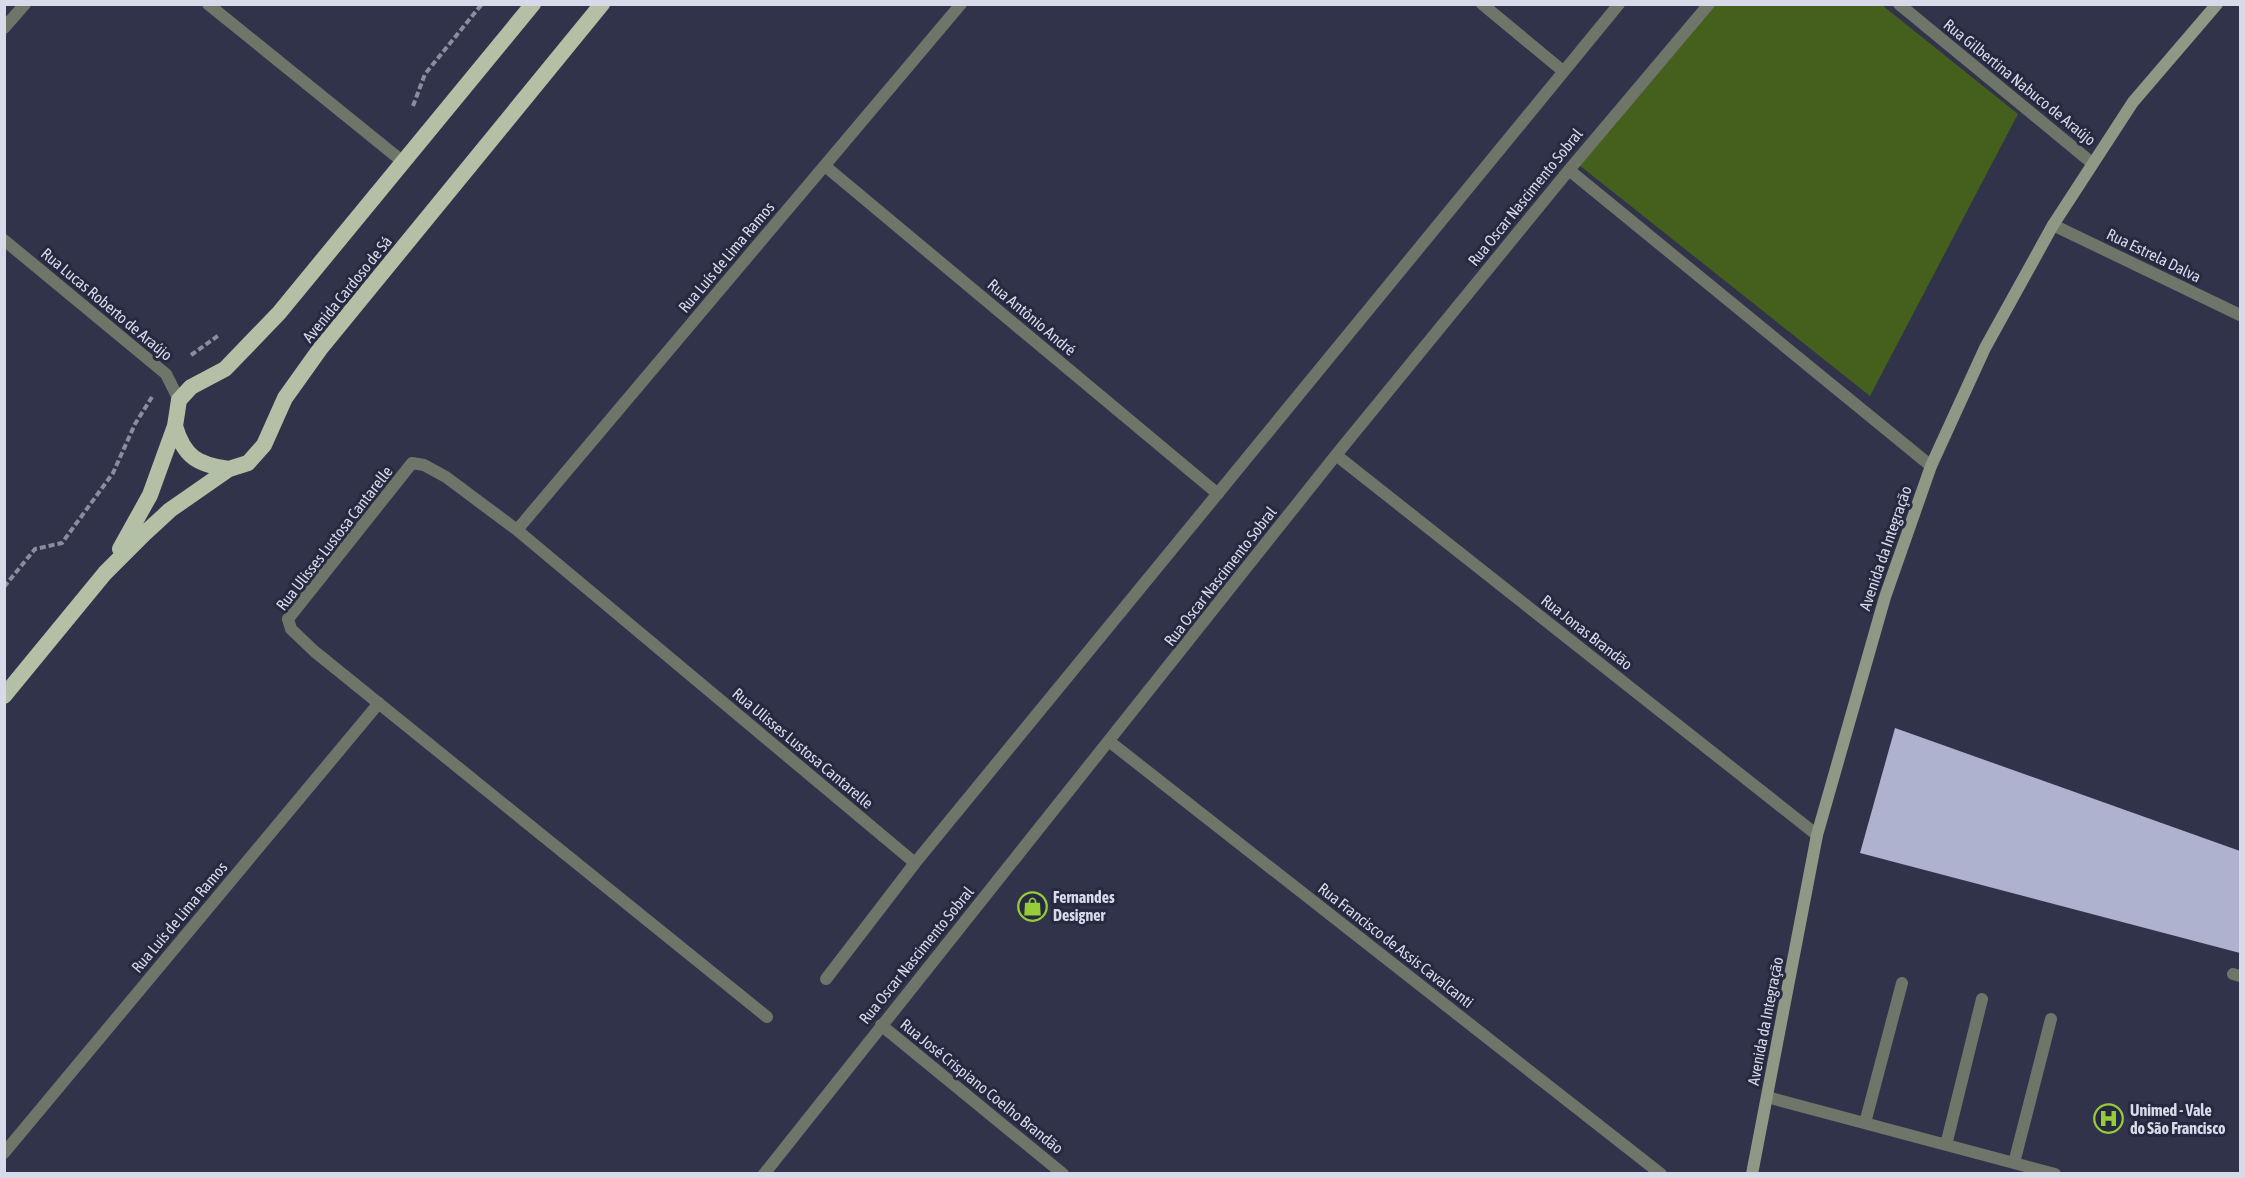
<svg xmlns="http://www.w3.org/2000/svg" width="2245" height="1178" viewBox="0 0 2245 1178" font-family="'Asap Condensed',sans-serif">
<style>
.green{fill:#455f1c}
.building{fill:#aeb2cf}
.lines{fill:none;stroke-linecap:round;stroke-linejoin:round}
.path{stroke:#8a8ca0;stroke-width:4;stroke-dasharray:6 3;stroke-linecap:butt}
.service{stroke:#6f7569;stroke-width:12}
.minor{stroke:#6f7569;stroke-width:12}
.secondary{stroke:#8f9885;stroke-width:12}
.trunk{stroke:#b3c0a5;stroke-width:16}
.labels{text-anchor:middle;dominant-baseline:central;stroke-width:6;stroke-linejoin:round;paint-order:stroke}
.street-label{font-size:16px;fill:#d8d9e9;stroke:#272940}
.poi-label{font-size:16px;font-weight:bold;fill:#d8d9e9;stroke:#272940;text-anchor:start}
</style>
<rect width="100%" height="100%" fill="#31334b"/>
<!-- green -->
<path class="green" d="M1703 5H1882L2018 114 1870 396 1574 161Z"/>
<!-- building -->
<path class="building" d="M1895 728 2240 851V953L1860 853Z"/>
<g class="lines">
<!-- path -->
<path class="path" d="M413 106 425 74 482 4
M191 355 219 335
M4 587 35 549 62 543 113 473 135 424 152 397"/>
<!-- service -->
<path class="service" d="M2233 974 2240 976
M1767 1097 2055 1174
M1865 1123 1902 983
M1946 1145 1982 999
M2014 1163 2051 1019"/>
<!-- minor -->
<path class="minor" d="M208 4 402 161
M1482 4 1563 71
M1899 4 2092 163
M4 28 25 4
M825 166 1218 494
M1569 170 1931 466
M2053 225 2240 315
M4 240 166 374 179 400
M1336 455 1817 835
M517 530 961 4
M1110 742 1661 1174
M826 979 915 863 1619 4
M767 1017 314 651 291 629 288 619 412 463 424 465 446 477 517 530 915 863
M881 1025 1063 1174
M4 1153 379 703
M764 1174 1336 455 1569 170 1709 4"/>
<!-- secondary -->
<path class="secondary" d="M1752 1174 1817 835 1885 597 1931 466 1985 348 2053 225 2133 102 2217 4"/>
<!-- trunk -->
<path class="trunk" d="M175 426C184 457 198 465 229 469
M120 549 150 495 175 426 179 400 191 387 225 369 279 313 533 4
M4 696 105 573 144 534 170 510 229 469 248 463 264 445 285 398 320 349 602 4"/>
</g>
<!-- icons -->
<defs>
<symbol id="shop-ring" viewBox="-11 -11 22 22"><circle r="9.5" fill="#272940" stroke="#96cc39" stroke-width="1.5"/><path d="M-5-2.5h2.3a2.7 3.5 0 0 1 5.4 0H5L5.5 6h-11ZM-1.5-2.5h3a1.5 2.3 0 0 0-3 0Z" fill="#96cc39"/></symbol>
<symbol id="hospital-ring" viewBox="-11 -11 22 22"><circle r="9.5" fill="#272940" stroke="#96cc39" stroke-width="1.5"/><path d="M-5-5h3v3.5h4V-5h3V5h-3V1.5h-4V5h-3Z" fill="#96cc39"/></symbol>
</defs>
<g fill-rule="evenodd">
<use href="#shop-ring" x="1016" y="890" width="33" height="33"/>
<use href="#hospital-ring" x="2092" y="1102" width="33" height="33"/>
</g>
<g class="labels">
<!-- street labels -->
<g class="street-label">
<text transform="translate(2020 82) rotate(39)">Rua Gilbertina Nabuco de Araújo</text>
<text transform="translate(1525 197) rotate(-51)">Rua Oscar Nascimento Sobral</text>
<text transform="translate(2154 255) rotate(26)">Rua Estrela Dalva</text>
<text transform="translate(726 257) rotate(-50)">Rua Luís de Lima Ramos</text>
<text transform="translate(347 289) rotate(-51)">Avenida Cardoso de Sá</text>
<text transform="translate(107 304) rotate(40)">Rua Lucas Roberto de Araújo</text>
<text transform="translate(1032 317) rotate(40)">Rua Antônio André</text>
<text transform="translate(334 538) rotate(-52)">Rua Ulisses Lustosa Cantarelle</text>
<text transform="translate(1885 548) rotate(-71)">Avenida da Integração</text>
<text transform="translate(1220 576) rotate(-52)">Rua Oscar Nascimento Sobral</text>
<text transform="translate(1587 632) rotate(38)">Rua Jonas Brandão</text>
<text transform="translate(803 748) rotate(40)">Rua Ulisses Lustosa Cantarelle</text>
<text transform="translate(179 917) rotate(-50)">Rua Luís de Lima Ramos</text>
<text transform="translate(1396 945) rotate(38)">Rua Francisco de Assis Cavalcanti</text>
<text transform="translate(916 955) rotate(-51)">Rua Oscar Nascimento Sobral</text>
<text transform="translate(1765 1021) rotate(-79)">Avenida da Integração</text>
<text transform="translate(982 1086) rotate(39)">Rua José Crispiano Coelho Brandão</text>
</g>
<!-- poi labels -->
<g class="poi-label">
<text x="1053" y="897">Fernandes<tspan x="1053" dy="18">Designer</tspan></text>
<text x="2130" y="1110">Unimed - Vale<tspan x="2130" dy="18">do São Francisco</tspan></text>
</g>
</g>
<!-- border -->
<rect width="2245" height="1178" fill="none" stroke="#d8d9e9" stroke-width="12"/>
</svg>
